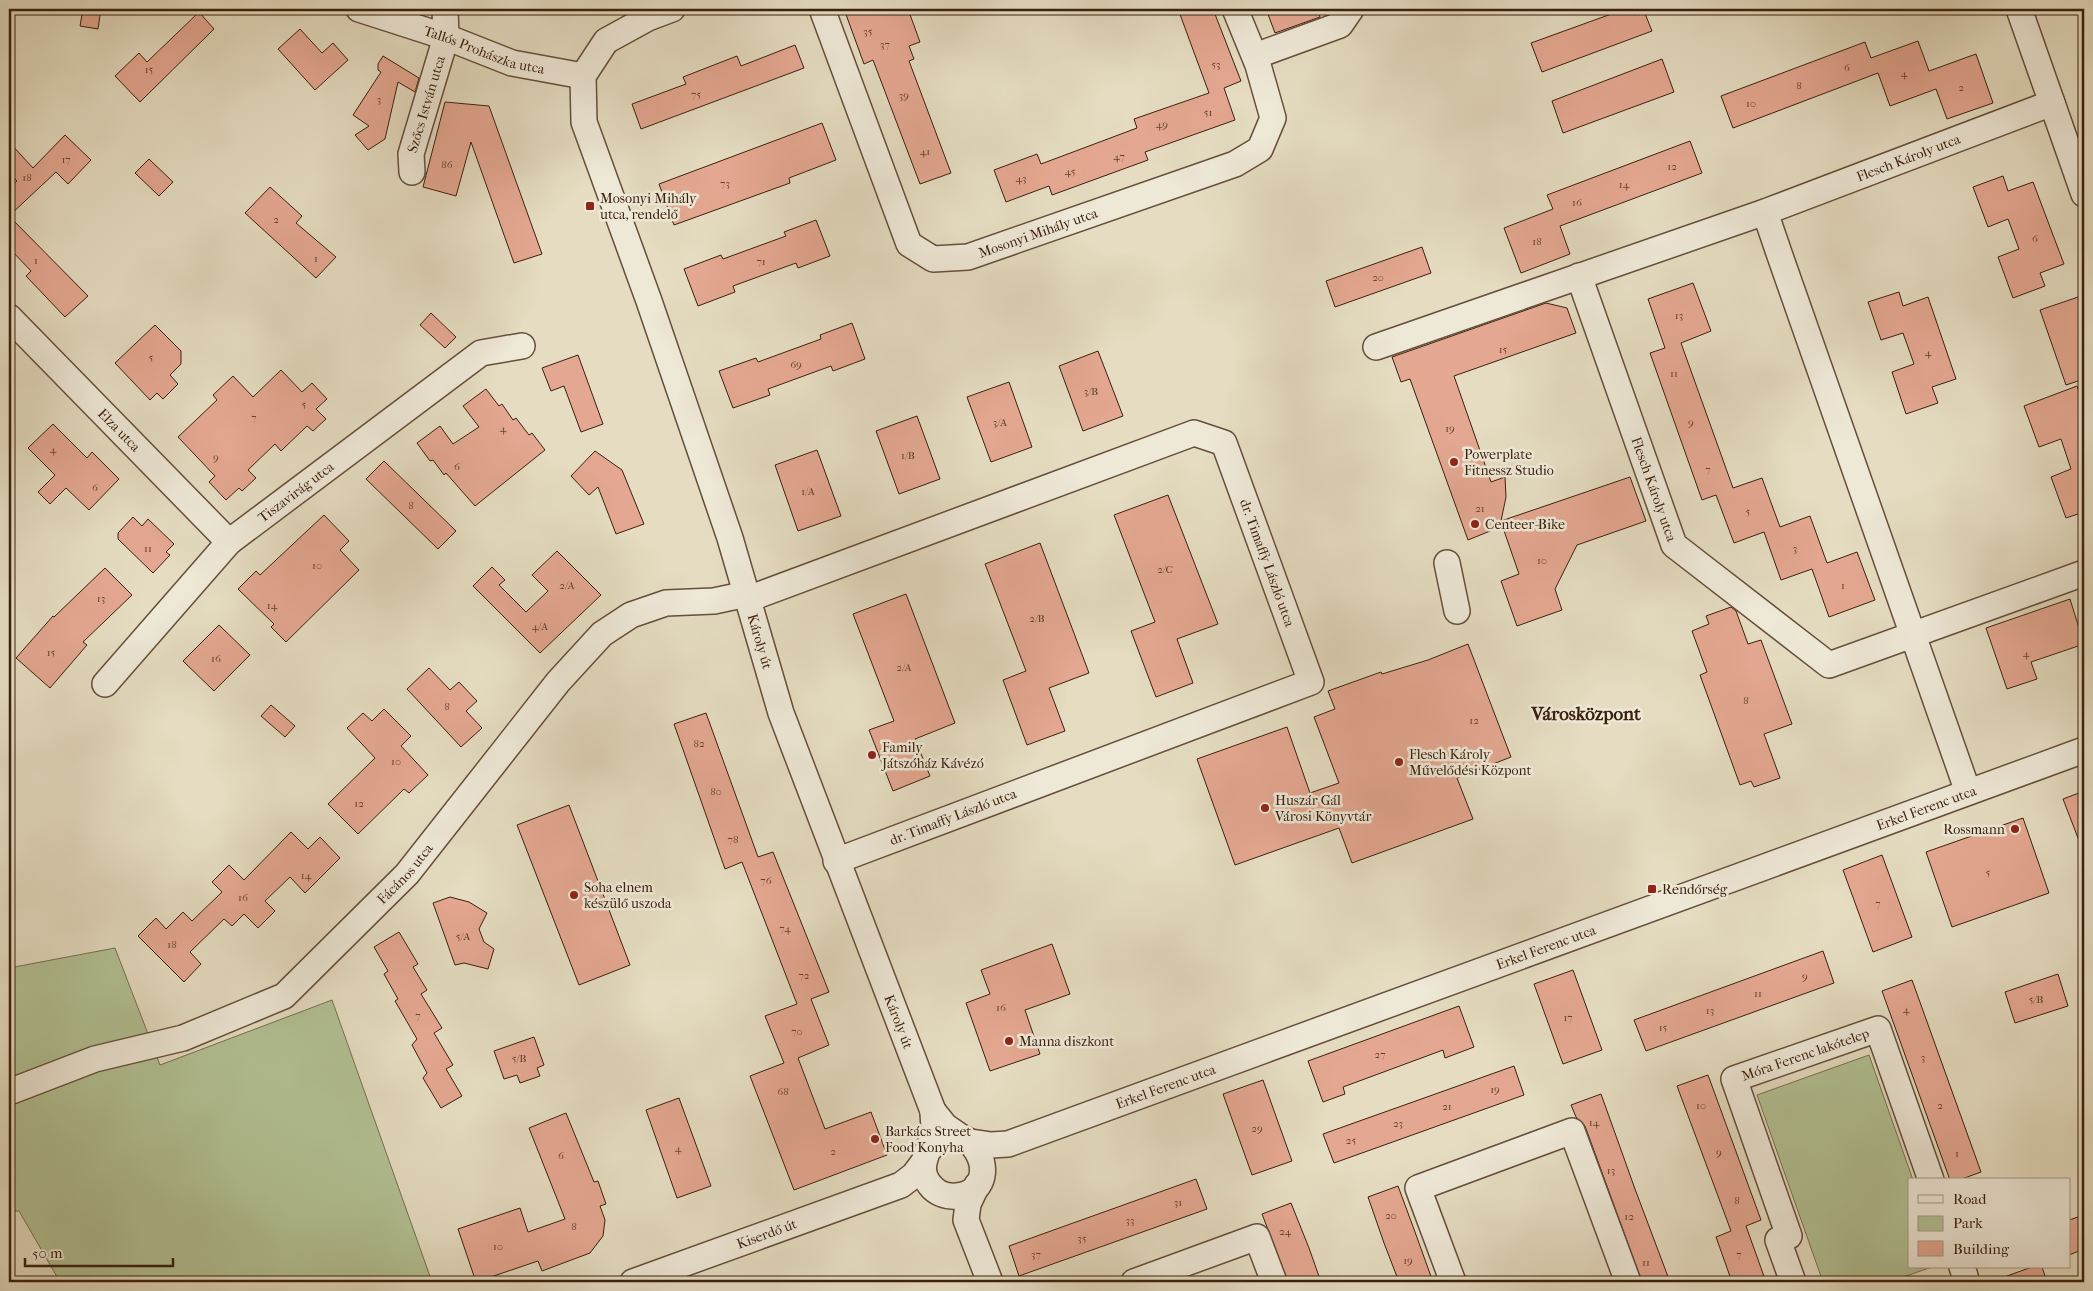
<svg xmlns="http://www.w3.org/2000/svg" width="2093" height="1291" viewBox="0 0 2093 1291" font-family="'IM FELL French Canon',serif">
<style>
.green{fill:#b2c194;stroke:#767050}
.building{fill:#e4a791;stroke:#3b200d}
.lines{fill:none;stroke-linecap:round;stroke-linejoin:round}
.minor-casing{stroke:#664f3a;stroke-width:28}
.minor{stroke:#eee8d7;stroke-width:25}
.poi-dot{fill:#8f2418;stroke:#eee8d7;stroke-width:2}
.labels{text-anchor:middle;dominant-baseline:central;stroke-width:5;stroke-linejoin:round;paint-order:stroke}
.number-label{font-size:11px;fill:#65422e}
.street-label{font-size:14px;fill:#3b200d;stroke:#eee8d7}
.poi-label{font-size:14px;fill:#3b200d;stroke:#eee8d7;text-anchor:start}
.district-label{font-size:19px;font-weight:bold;fill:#3b200d;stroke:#eee8d7}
</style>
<rect width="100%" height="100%" fill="#e5dcc1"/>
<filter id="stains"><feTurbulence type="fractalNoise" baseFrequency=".004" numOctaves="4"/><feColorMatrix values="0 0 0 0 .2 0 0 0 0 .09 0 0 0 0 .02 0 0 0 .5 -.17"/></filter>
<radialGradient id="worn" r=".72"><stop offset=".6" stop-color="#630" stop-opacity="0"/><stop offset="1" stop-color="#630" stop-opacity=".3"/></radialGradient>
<!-- green -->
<path class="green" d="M115 948 160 1065 332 1000 432 1282H60L19 1211H9V968Z
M1869 1055 1913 1180H1909V1267H1932L1889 1282H1823L1757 1095Z"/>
<!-- building -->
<path class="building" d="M83 9H101L98 29 80 26Z
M844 9H908L920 42 909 46 914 59 909 61 951 173 920 184 873 60 864 64Z
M1178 9H1213L1241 81 1224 88 1235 120 1145 152 1148 160 1052 195 1049 186 1006 202 994 170 1037 154 1041 164 1137 128 1134 119 1209 93Z
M1266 9H1318L1320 17 1275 33Z
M1625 9H1632L1634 15 1644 11 1652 31 1542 72 1531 43Z
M199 12 214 29 140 102 115 76 139 53 147 62Z
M300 29 322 53 333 43 348 60 315 90 278 49Z
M1918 41 1929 71 1976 54 1993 103 1947 119 1936 89 1890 106 1878 73 1733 128 1721 96 1865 42 1871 58Z
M795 45 804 68 641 129 632 104 686 84 683 77 737 56 741 66Z
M383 56 419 78 415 92 398 82 385 139 368 150 355 135 369 126 353 115 381 72 378 70V64Z
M1662 59 1674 92 1563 133 1552 101Z
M445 102 489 106 542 254 514 263 471 142 456 196 423 187Z
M822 123 836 160 789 178 790 183 674 225 659 184Z
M65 135 91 160 68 184 56 172 9 216 88 296 65 317 26 276 31 271 9 248V188L17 181 9 173V142L33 168Z
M1690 141 1702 173 1560 226 1570 254 1521 273 1504 228 1553 209 1547 195Z
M149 159 173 182 159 196 135 173Z
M2003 176 2008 191 2033 182 2064 264 2040 273 2045 286 2013 298 1998 257 2019 249 2008 219 1988 227 1973 187Z
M270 187 302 216 296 223 336 257 316 278 245 213Z
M816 220 830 256 798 268 796 263 733 286 735 292 698 306 684 269 721 255 723 259 786 236 784 232Z
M1422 247 1431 273 1335 307 1326 281Z
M1693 283 1711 331 1681 343 1733 488 1762 478 1780 527 1810 516 1827 563 1857 552 1875 600 1829 617 1812 569 1781 580 1764 532 1734 543 1716 495 1702 500 1650 353 1665 348 1648 299Z
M1899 292 1903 306 1928 297 1956 379 1932 387 1938 403 1906 414 1892 372 1914 364 1903 333 1881 340 1868 302Z
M2084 295V379L2066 385 2040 310Z
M1546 303 1567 308 1576 333 1454 376 1491 482 1505 477 1506 497 1501 521 1630 477 1646 521 1577 545 1555 589 1562 610 1517 626 1501 581 1519 574 1501 522 1500 527 1468 540 1410 379 1401 382 1392 357Z
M431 313 456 337 445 348 420 325Z
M852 323 865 359 833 371 831 366 768 389 770 395 733 408 719 371 756 358 758 362 821 339 820 335Z
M155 325 181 351V364L170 375 178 384 163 399 157 393 150 400 115 363Z
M1098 351 1123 416 1083 431 1059 366Z
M578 355 603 424 581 432 564 386 551 391 542 368Z
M281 370 302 392 312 383 327 399 316 409 326 419 313 431 307 426 281 451 275 444 248 470 256 478 242 491 239 488 226 500 209 482 215 476 178 437 217 400 213 395 233 376 253 397Z
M1009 382 1032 447 991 462 967 397Z
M2077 386 2084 405V512L2066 518 2051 477 2071 469 2061 439 2039 447 2024 406Z
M486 389 499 406 502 404 513 420 516 418 529 435 532 433 545 450 475 506 446 473 444 475 433 460 430 461 417 443 440 426 453 444 479 427 463 406Z
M917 416 940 479 899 494 876 431Z
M53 424 87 458 92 452 119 479 89 510 66 488 50 504 38 492 55 475 28 448Z
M817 450 841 516 798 531 775 465Z
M595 451 622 470 644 524 616 534 598 487 589 495 571 476Z
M384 461 456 531 438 549 366 479Z
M1168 495 1218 624 1177 639 1193 683 1156 697 1131 631 1155 622 1114 515Z
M324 515 349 541 340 550 359 570 286 642 271 627 274 624 238 589 256 571 260 575Z
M133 517 142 526 148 519 174 544 166 552 170 555 153 573 118 539V533Z
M1040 543 1089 673 1049 688 1065 731 1027 745 1003 680 1026 671 985 564Z
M557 551 601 595 540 653 473 586 492 567 505 580 499 585 526 612 548 591 532 575Z
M105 568 132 595 83 642 87 645 50 688 16 658 53 616 54 617Z
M906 594 955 723 915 739 930 776 893 791 869 730 894 721 853 614Z
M2070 599 2084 644 2031 662 2037 679 2007 689 1986 628Z
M1731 607 1736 611 1748 644 1761 640 1792 724 1764 734 1780 778 1754 787 1751 781 1740 785 1700 675 1707 672 1692 631 1709 624 1706 616Z
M219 625 250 655 214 691 183 661Z
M1468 644 1511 757 1457 778 1473 819 1352 863 1339 828 1235 865 1197 759 1287 727 1310 793 1339 783 1314 717 1335 709 1328 691 1381 672 1382 674 1428 660Z
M429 668 450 690 459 682 477 701 466 711 482 728 461 747 407 689Z
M271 705 295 726 285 737 261 716Z
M384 709 411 736 401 746 428 775 409 793 404 789 358 834 328 804 375 758 347 728 363 713 372 721Z
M706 713 758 857 773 852 829 992 811 999 829 1045 798 1058 825 1129 871 1112 887 1155 794 1190 750 1076 784 1063 765 1016 797 1004 742 862 725 869 674 724Z
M2084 791V851H2083L2063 799Z
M569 805 630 965 579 985 517 825Z
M2023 818 2049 893 1952 927 1926 852Z
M291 832 308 849 320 837 340 858 305 893 290 877 265 901 275 911 258 928 244 914 232 926 224 919 190 952 201 964 184 982 138 936 156 918 166 929 183 912 192 921 222 892 212 882 229 865 244 880Z
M1882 855 1912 937 1873 952 1843 870Z
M450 897 469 902 487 913 479 929 484 942 494 949 488 969 464 963 455 965 433 903Z
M399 932 418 964 413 967 427 990 421 994 442 1028 434 1033 453 1065 446 1069 462 1096 441 1108 423 1078 427 1073 412 1045 417 1039 395 1001 398 999 384 974 388 971 374 947Z
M1052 944 1070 994 1025 1010 1040 1054 990 1071 966 1003 990 994 981 970Z
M1823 951 1834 983 1646 1051 1634 1020Z
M1573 970 1602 1050 1563 1064 1534 984Z
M2058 974 2068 1006 2015 1023 2005 992Z
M1912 980 1981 1172 1959 1180H1950L1882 991Z
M1459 1006 1474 1047 1445 1058 1443 1050 1343 1087 1345 1094 1323 1102 1308 1061Z
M534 1037 544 1065 537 1068 540 1076 520 1083 517 1075 504 1079 494 1051Z
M1514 1066 1524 1095 1334 1163 1323 1134Z
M1708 1075 1761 1220 1746 1226 1766 1282H1732L1716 1237 1731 1231 1677 1086Z
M1263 1080 1292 1161 1252 1175 1223 1094Z
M1601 1094 1635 1189 1670 1282H1642L1585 1126 1576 1117 1571 1105Z
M679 1098 711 1186 677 1198 646 1110Z
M566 1113 594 1182 598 1181 606 1204 600 1206 605 1220 603 1236 590 1253 542 1271 538 1261 476 1282 458 1229 520 1208 528 1232 565 1219 529 1128Z
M1196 1179 1207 1209 1019 1276 1009 1246Z
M1398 1186 1415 1232 1433 1282H1399L1384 1243 1368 1197Z
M1291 1203 1309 1248 1321 1282H1288L1262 1214Z
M2084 1215V1249L2069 1255V1220Z
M2032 1267H2042L2047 1282H1996V1280Z"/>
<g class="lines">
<defs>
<g id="minor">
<path id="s1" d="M359 9 446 37 512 63 583 76"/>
<path id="s2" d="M672 9 648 18 606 41 583 76 584 122 649 301 730 538 781 713 933 1111 945 1126 961 1137"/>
<path id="s3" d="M822 9 909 244 933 259 968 257 1235 164 1260 149 1273 118 1258 65 1235 9"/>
<path d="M2019 9 2084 194"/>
<path d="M1255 56 1340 25 1351 9"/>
<path id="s4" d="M412 172 411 154 446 37 445 9"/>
<path d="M1765 212C1831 406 1900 599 1968 792"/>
<path id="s5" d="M1579 276 1674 545 1829 665 2084 573"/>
<path id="s6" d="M9 317 229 542"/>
<path id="s7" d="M1376 347 1765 212 2052 103"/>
<path d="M1447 563 1457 611"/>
<path id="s8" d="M748 599 1194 433 1224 443 1311 682 836 861"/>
<path id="s9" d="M105 684 229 542 481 353 522 346"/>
<path id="s10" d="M9 1092 95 1059 183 1038 284 996 407 874 558 682 602 634 631 615 666 603 714 601 747 594"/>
<path id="s11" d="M971 1142 991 1145 1008 1144 2084 750"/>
<path d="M926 1153C967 1099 1012 1190 957 1196 946 1197 936 1193 930 1185 914 1166 932 1149 934 1130 934 1124 933 1117 933 1111"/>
<path d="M977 1185 968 1204 966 1220 990 1282"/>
<path d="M1962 1267 1965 1276"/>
<path id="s12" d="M633 1282 901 1185 914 1175 923 1163"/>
<path d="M1134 1282 1257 1237 1274 1282"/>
<path d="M1453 1282 1418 1188 1572 1131 1628 1282"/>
<path id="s13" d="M1793 1282 1778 1240 1789 1236 1734 1079 1878 1029 1931 1180"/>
</g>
</defs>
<!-- minor casing -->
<use href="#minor" class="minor-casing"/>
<!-- minor -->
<use href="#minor" class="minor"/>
</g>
<!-- markers -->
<g class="poi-dot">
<rect x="585" y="201" width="10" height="10" rx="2.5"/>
<circle cx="1454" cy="462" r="5"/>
<circle cx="1475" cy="524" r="5"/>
<circle cx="872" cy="755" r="5"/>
<circle cx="1399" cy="762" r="5"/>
<circle cx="1265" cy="808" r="5"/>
<circle cx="2015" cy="829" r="5"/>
<rect x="1647" y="884" width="10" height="10" rx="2.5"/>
<circle cx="574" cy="895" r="5"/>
<circle cx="1009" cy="1041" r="5"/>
<circle cx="875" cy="1139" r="5"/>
</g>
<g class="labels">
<!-- number labels -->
<g class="number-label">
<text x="868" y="31">35</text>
<text x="885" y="44">37</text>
<text x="1216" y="64">53</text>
<text x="1847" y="67">6</text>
<text x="149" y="69">15</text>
<text x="1904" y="73">4</text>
<text x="1799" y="85">8</text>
<text x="1961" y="87">2</text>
<text x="696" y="94">75</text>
<text x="904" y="95">39</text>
<text x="379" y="99">3</text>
<text x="1751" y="103">10</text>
<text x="1208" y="112">51</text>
<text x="1162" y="124">49</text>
<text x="925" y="151">41</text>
<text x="1119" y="156">47</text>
<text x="66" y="159">17</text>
<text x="447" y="164">86</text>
<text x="1672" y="166">12</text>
<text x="1070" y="171">45</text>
<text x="27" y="177">18</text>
<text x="1021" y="178">43</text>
<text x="725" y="183">73</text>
<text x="1624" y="184">14</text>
<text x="1577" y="202">16</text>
<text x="276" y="219">2</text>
<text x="2035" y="238">6</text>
<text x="1537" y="241">18</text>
<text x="316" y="258">1</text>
<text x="36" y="260">1</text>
<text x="761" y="261">71</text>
<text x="1378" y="277">20</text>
<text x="1679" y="315">13</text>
<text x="1503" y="349">15</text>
<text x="1928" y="352">4</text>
<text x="151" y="357">5</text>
<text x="796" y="364">69</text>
<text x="1674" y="373">11</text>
<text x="1091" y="391">3/B</text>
<text x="304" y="404">5</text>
<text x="254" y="417">7</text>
<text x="1000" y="422">3/A</text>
<text x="1691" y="422">9</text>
<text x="503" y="428">4</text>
<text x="1450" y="428">19</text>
<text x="53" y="449">4</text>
<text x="908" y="455">1/B</text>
<text x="216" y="457">9</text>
<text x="457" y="466">6</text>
<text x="1708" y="469">7</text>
<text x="95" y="487">6</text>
<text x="808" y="491">1/A</text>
<text x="411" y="505">8</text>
<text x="1480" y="508">21</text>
<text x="1748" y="511">5</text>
<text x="148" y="548">11</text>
<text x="1795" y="548">3</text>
<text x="1542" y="560">10</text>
<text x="317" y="565">10</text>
<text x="1165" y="569">2/C</text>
<text x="567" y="585">2/A</text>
<text x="1843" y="585">1</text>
<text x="101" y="598">13</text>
<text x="272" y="605">14</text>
<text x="1037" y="618">2/B</text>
<text x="540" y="626">4/A</text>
<text x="51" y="652">15</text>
<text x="2026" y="653">4</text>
<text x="216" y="658">16</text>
<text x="904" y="667">2/A</text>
<text x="1746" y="700">8</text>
<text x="447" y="706">8</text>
<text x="1474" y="720">12</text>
<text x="699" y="743">82</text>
<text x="396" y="761">10</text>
<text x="716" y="791">80</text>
<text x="359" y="803">12</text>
<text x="733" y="839">78</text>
<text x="1988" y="872">5</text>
<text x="306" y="875">14</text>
<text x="766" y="880">76</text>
<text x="243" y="897">16</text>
<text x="1878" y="903">7</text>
<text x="785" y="928">74</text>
<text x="463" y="936">5/A</text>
<text x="172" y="944">18</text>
<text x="804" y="975">72</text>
<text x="1805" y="976">9</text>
<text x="1758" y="993">11</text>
<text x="2036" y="999">5/B</text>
<text x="1001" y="1007">16</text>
<text x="1906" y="1009">4</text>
<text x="1710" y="1010">13</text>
<text x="418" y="1015">7</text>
<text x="1568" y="1017">17</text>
<text x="1663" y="1027">15</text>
<text x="797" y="1031">70</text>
<text x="1380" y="1054">27</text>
<text x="1923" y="1057">3</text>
<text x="519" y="1058">5/B</text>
<text x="1495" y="1089">19</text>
<text x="783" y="1091">68</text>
<text x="1701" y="1105">10</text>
<text x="1940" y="1105">2</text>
<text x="1447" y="1106">21</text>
<text x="1594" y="1122">14</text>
<text x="1398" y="1123">23</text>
<text x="1257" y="1128">29</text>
<text x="1351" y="1140">25</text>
<text x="678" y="1148">4</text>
<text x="833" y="1151">2</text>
<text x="1719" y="1152">9</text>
<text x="1957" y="1153">1</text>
<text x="561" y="1155">6</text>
<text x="1611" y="1170">13</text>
<text x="1737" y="1200">8</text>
<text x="1178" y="1202">31</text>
<text x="1391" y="1215">20</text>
<text x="1629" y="1216">12</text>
<text x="1130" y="1220">33</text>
<text x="574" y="1226">8</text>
<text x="1285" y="1231">24</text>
<text x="1082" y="1238">35</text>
<text x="498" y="1246">10</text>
<text x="1036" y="1254">37</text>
<text x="1739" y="1254">7</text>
<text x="1408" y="1260">19</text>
<text x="1646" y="1262">11</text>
</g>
<!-- street labels -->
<g class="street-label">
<text stroke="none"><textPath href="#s1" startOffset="132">Tallós Prohászka utca</textPath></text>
<text stroke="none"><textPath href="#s4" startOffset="70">Szőcs István utca</textPath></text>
<text stroke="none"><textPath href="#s7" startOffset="565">Flesch Károly utca</textPath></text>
<text stroke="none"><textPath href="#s3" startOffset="388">Mosonyi Mihály utca</textPath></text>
<text stroke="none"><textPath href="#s6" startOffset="158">Elza utca</textPath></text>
<text stroke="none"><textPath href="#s5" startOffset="226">Flesch Károly utca</textPath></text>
<text stroke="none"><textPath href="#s9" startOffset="272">Tiszavirág utca</textPath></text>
<text stroke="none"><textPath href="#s8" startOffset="635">dr. Timaffy László utca</textPath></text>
<text stroke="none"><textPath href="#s2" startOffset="710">Károly út</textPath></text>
<text stroke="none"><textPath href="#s11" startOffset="1015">Erkel Ferenc utca</textPath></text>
<text transform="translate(953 817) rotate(-21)">dr. Timaffy László utca</text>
<text stroke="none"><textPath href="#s10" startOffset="464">Fácános utca</textPath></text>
<text stroke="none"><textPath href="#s11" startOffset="610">Erkel Ferenc utca</textPath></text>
<text stroke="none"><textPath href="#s2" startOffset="1115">Károly út</textPath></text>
<text stroke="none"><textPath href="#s13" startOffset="298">Móra Ferenc lakótelep</textPath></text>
<text stroke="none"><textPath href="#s11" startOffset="205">Erkel Ferenc utca</textPath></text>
<text stroke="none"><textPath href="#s12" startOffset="142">Kiserdő út</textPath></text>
</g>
<!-- poi labels -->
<g class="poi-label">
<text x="600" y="198">Mosonyi Mihály<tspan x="600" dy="16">utca, rendelő</tspan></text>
<text x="1464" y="454">Powerplate<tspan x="1464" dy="16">Fitnessz Studio</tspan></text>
<text x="1485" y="524">Centeer-Bike</text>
<text x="882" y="747">Family<tspan x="882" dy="16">Játszóház Kávézó</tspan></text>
<text x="1409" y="754">Flesch Károly<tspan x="1409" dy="16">Művelődési Központ</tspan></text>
<text x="1275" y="800">Huszár Gál<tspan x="1275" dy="16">Városi Könyvtár</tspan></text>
<text x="2005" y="829" text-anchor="end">Rossmann</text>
<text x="584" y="887">Soha elnem<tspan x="584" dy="16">készülő uszoda</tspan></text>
<text x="1662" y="889">Rendőrség</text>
<text x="1019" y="1041">Manna diszkont</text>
<text x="885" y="1131">Barkács Street<tspan x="885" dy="16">Food Konyha</tspan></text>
</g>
<!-- district labels -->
<g class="district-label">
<text x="1586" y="714">Városközpont</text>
</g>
</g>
<!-- margin -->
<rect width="2093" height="1291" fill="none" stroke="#e5dcc1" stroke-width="30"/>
<rect x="10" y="10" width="2073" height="1271" fill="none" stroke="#3b200d" stroke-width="2.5"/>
<rect x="15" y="15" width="2063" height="1261" fill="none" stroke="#3b200d"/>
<!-- legend -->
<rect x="1908" y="1178" width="162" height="90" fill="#eee8d7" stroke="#a69886"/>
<rect x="1918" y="1195" width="25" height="8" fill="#eee8d7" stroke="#a69886"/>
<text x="1953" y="1204" font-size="15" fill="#3b200d">Road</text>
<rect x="1918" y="1216" width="25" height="15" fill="#b2c194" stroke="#a69886"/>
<text x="1953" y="1228" font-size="15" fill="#3b200d">Park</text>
<rect x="1918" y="1241" width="25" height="15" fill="#e4a791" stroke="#a69886"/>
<text x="1953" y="1254" font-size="15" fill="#3b200d">Building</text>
<!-- scale -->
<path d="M25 1258v8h148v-8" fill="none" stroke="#3b200d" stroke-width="2.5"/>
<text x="32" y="1258" font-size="15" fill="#3b200d" stroke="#eee8d7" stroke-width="4" paint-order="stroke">50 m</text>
<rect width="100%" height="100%" filter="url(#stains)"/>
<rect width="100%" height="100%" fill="url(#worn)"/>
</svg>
